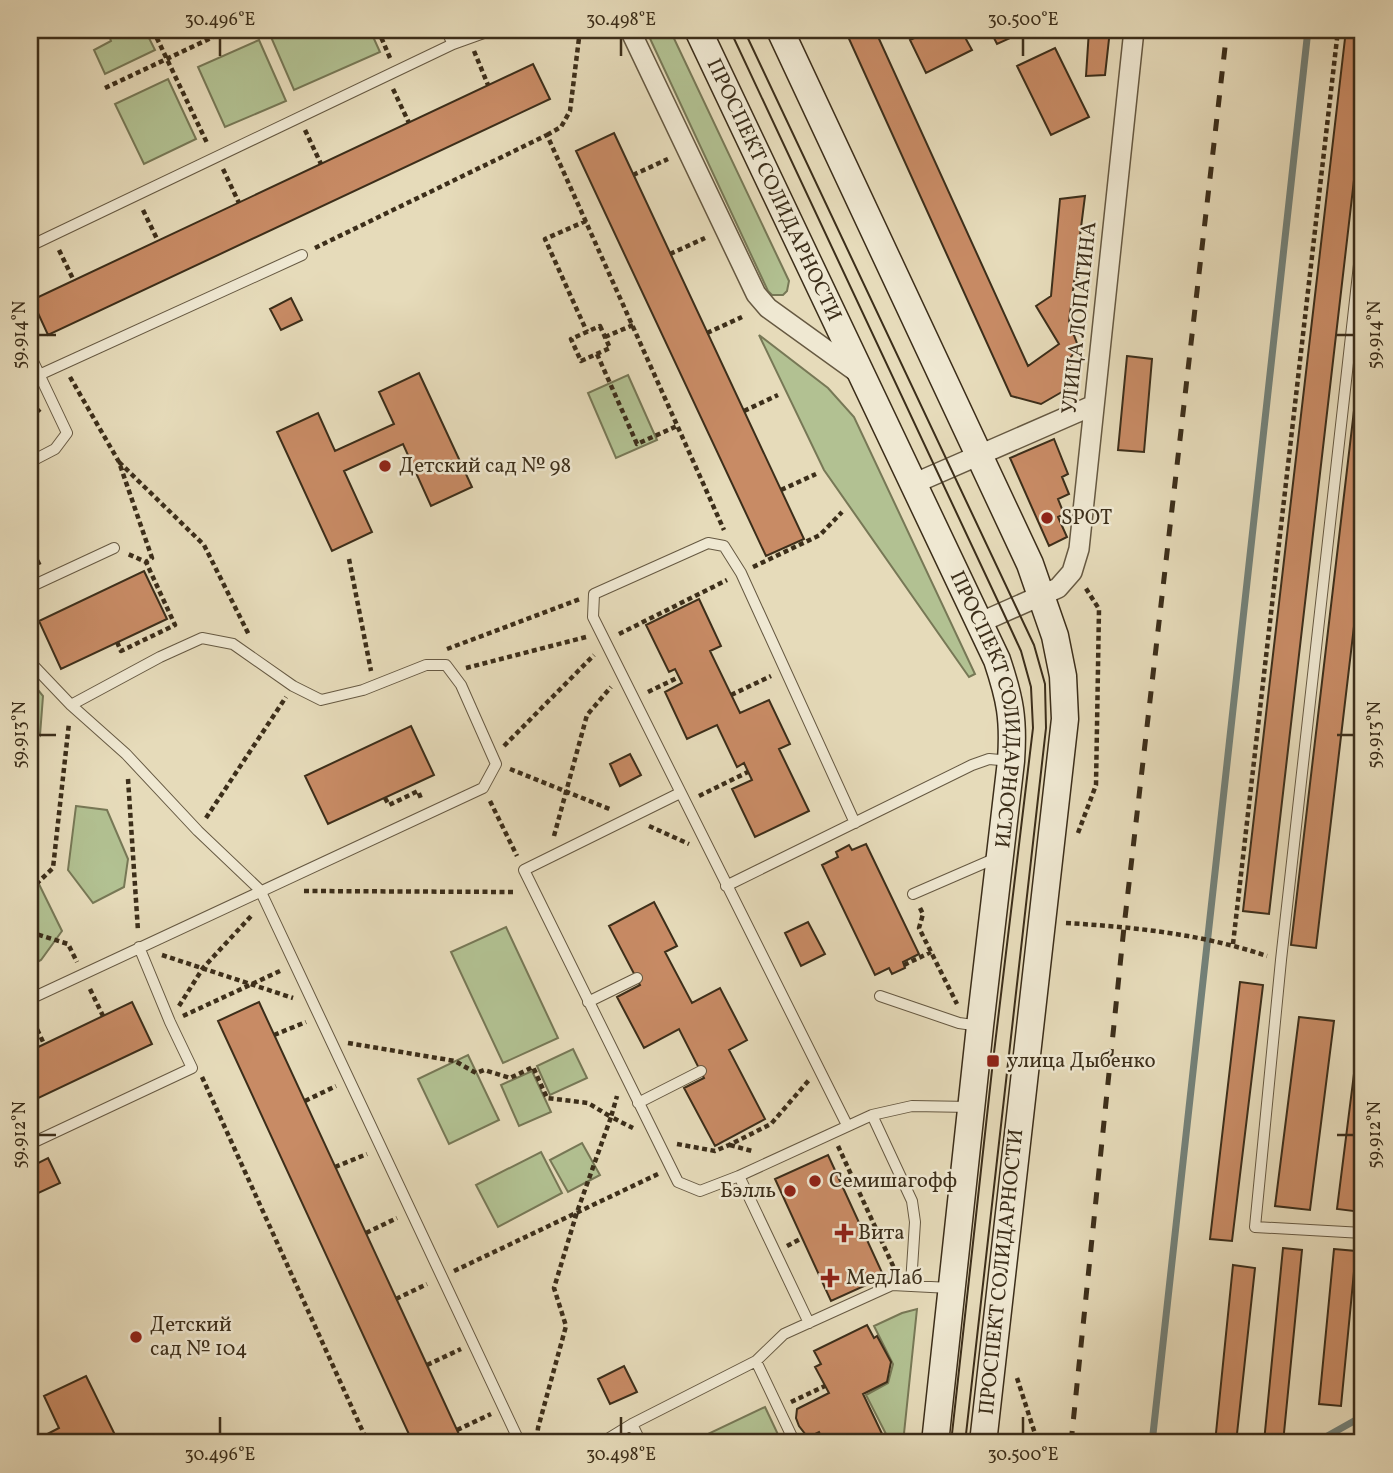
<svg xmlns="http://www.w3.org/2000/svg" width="1393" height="1473" viewBox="0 0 1393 1473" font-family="Vollkorn,serif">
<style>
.green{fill:#b2c192;stroke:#777856;stroke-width:2}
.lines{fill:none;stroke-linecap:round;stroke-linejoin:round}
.stream{stroke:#738179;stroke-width:7}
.building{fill:#c88b65;stroke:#3c2e1a;stroke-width:2}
.lane-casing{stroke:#665942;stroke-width:12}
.street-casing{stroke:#665942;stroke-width:22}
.secondary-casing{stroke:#3c2e1a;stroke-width:29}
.path{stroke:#3c2e1a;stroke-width:4.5;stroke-dasharray:5 3.5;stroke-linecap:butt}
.lane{stroke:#efe8d2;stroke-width:10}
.street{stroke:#efe8d2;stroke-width:19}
.secondary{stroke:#efe8d2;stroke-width:26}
.tram{stroke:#3c2e1a;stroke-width:2}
.rail{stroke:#3c2e1a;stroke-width:5;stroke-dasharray:12 12;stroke-linecap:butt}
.ticks{fill:none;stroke:#3c2e1a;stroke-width:2.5}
.poi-dot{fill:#8f2418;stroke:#efe8d2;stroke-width:2.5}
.labels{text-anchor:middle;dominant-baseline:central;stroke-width:5;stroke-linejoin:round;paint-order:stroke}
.street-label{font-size:21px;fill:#3c2e1a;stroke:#efe8d2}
.poi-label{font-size:21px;fill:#3c2e1a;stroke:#efe8d2;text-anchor:start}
.neatline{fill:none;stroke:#3c2e1a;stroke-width:2.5}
.ticks-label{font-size:18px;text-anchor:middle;fill:#3c2e1a}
</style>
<rect width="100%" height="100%" fill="#e6dbba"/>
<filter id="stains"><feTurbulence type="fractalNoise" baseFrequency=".00286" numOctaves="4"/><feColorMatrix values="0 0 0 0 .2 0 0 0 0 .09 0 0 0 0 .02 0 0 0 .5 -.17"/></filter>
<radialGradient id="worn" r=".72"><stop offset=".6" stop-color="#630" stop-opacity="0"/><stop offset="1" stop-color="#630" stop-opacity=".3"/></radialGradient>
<!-- green -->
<path class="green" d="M107 30H145L155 50 105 74 94 50 111 41Z
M289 30H370L380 52 294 90 271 37Z
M646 30H670L789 281 787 291 783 295H772L768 291Z
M259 40 286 101 225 127 198 67Z
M168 79 196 139 144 164 115 104Z
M759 335 828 388 854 417 975 674 969 677 824 470Z
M628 375 657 440 616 458 588 393Z
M30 680 43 696 40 735 30 724Z
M76 806 107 810 128 859 124 887 93 903 68 870Z
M35 876 62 931 41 960 30 966V878Z
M506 927 558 1038 503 1063 451 952Z
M573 1049 587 1078 550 1095 537 1066Z
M468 1055 499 1120 449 1144 418 1079Z
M532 1071 551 1112 519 1126 501 1085Z
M582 1143 600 1175 568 1192 550 1160Z
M541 1152 562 1193 498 1227 476 1185Z
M917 1309 903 1443H887L888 1438 866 1395 888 1383 893 1364 874 1326 902 1313Z
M765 1407 782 1443H692L691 1442Z"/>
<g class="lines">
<!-- stream -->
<path class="stream" d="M1152 1443 1308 30
M1315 1443 1363 1416"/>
</g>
<!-- building -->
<path class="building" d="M845 30H875L1028 366 1059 344 1036 306 1051 296 1060 199 1085 196 1069 322 1078 346 1071 357 1067 389 1041 404 1011 396Z
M931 30H961L972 50 926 73 910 40Z
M990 30H1028L997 44Z
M1089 30H1110L1105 75 1086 76Z
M1346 30H1363V102L1269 914 1243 911Z
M1055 48 1089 117 1051 135 1017 66Z
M533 64 550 99 48 335 32 300Z
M614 133 804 539 766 556 576 151Z
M291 298 302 320 281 330 270 309Z
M1363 334V550L1316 948 1291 945Z
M1127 356 1152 359 1144 452 1118 450Z
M419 373 472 487 431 506 403 444 344 471 372 532 332 551 277 432 318 413 335 451 394 424 379 392Z
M1054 439 1068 474 1062 477 1069 494 1058 499 1064 514 1058 517 1067 537 1049 546 1010 458Z
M144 571 167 619 61 669 39 621Z
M699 599 721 646 710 651 740 713 769 700 790 744 779 749 809 811 755 837 732 789 752 780 744 763 737 767 717 725 687 739 665 692 682 683 675 669 669 672 646 625Z
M411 726 434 775 328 824 305 776Z
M630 754 641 775 620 786 610 764Z
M866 844 919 954 903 962 905 968 892 974 889 968 875 975 822 865 838 857 836 852 849 845 852 850Z
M654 902 677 946 665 952 692 1003 720 988 747 1040 729 1050 765 1119 715 1146 684 1088 704 1078 679 1029 644 1048 617 997 640 985 609 926Z
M808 922 825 954 801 966 785 933Z
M1240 982 1263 985 1232 1241 1210 1239Z
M132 1002 152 1044 30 1102V1051Z
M259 1002 427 1365 463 1443H413L218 1021Z
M1299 1017 1334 1021 1310 1210 1275 1206Z
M1360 1026 1363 1027V1191L1361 1212 1337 1209Z
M828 1155 884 1277 831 1301 775 1179Z
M48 1158 60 1183 34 1195 30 1187V1167Z
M1283 1248 1302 1250 1283 1443H1279L1264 1442Z
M1334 1249 1356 1251 1341 1406 1319 1404Z
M1233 1265 1255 1268 1236 1443H1215Z
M867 1325 874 1338 877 1336 891 1362 887 1382 863 1394 884 1438 883 1443H824L819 1432 811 1436 806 1435 799 1426 796 1418 797 1409 829 1393 815 1367 821 1364 814 1351Z
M624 1366 637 1392 610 1404 598 1379Z
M86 1376 119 1443H30L59 1428 44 1396Z"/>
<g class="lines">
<defs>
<path id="lane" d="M446 30 453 44
M1363 229 1281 960 1255 1227 1363 1233
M30 246 453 44 492 30
M30 355 67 433 55 449 30 462
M39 375 302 255
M30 587 114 548
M30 662 71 705 126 754 198 831 260 890 520 1443
M680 793 524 870 678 1182 700 1191 739 1176
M726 886 972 765 989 759 1011 761
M913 894 996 858
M880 996 959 1023 980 1026
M30 999 483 788 496 764 461 685 446 665H426L363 690 321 700 293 686 233 644 202 638 160 657 71 705
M588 1002 637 978
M638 1103 701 1071
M872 1115 912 1201 915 1222 911 1284
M847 1125 593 617 594 594 708 543 724 546 741 573 855 823
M30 1144 192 1068 170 1022 139 947
M809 1323 739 1176 872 1115 912 1106 971 1107
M756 1361 795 1443
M632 1424 641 1443
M601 1443 632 1424 756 1361 784 1334 892 1285 950 1288"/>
<path id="street" d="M630 30 756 294 768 308 861 375
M913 484 1094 405
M979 623 1058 588 1072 572 1079 549 1134 30"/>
<g id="secondary">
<path id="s1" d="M698 30 997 660C1010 699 1014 719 1011 761L980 1026 935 1443"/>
<path d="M780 30 1030 564 1055 636 1063 676 1065 719 983 1443"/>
</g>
</defs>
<!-- lane casing -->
<use href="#lane" class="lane-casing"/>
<!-- street casing -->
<use href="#street" class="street-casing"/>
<!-- secondary casing -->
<use href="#secondary" class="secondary-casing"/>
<!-- path -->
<path class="path" d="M153 30 208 145
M378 30 390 58
M474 51 488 85
M105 88 228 30
M393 89 409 123
M305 130 321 164
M547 135 561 127 570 111 580 30
M223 169 239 203
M633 175 668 159
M143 210 158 241
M586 221 545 239 587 332
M315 248 547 135 724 530
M59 250 74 281
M670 254 705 238
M600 326 610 348 581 361 571 339Z
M707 333 742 317
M605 337 633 325
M597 354 637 444 677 426
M70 377 119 462 152 558 146 562
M744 411 778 395
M30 418 40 409
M119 462 204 545 249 635
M781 490 816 474
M30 545 40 566
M349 559 371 671
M753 567 820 535 842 512
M619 634 727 580
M117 642 121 651 175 625 146 562 128 554
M447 649 580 599
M466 668 586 637
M648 692 679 677
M731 695 771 676
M504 746 594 655
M510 769 612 810
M128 779 138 931
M699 796 748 772
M385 798 389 805 418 791 422 801
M490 801 517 856
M206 818 286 697
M649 826 689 844
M1078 833 1096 785 1099 609 1085 587
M554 836 587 715 611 687
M30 890 53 868 69 723
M304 891 516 892
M920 908 923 914 919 928 957 1004
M1066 923C1134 927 1202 934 1267 956
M30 932 68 944 77 962
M1233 944 1338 30
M162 955 293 998
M904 965 931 952
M90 989 103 1016
M179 1006 203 968 252 915
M30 1014 44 1044
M183 1016 280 971
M274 1035 306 1022
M348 1043 455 1061 476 1073 484 1070 510 1078 533 1067 547 1098 588 1103 611 1117 617 1096
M202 1077 368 1443
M305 1101 336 1086
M677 1144 715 1151 729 1145 771 1124 809 1080
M730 1145 752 1151
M838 1146 894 1268
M335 1167 367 1154
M366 1233 397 1218
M787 1246 802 1238
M454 1271 658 1174
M396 1299 427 1284
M427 1365 461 1349
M1017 1378 1038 1443
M791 1402 825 1386
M457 1430 491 1414
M537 1439 538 1428 566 1326 554 1288 577 1212 611 1117 633 1128"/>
<!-- lane -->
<use href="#lane" class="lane"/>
<!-- street -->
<use href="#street" class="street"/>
<!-- secondary -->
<use href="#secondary" class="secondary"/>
<!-- tram -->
<path class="tram" d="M730 30 1003 612 1021 651 1031 687 1033 728 993 1061 951 1443
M744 30 1034 645 1045 684 1046 728 965 1443"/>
<!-- rail -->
<path class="rail" d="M1071 1443 1124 927 1227 30"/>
</g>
<!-- ticks -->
<path class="ticks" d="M220 38V56M621 38V56M1023 38V56M38 335H56M1337 335H1354M38 735H56M1337 735H1354M38 1135H56M1337 1135H1354M220 1417V1434M621 1417V1434M1023 1417V1434"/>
<!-- markers -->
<g class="poi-dot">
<circle cx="385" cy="466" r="7"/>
<circle cx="1047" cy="518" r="7"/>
<rect x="986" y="1054" width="14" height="14" rx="3.5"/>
<circle cx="815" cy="1181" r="7"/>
<circle cx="790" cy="1191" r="7"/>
<path d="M840.5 1222.5h7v7h7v7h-7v7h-7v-7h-7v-7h7z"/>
<path d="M826.5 1267.5h7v7h7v7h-7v7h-7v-7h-7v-7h7z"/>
<circle cx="136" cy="1337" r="7"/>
</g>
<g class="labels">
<!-- street labels -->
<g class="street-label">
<text stroke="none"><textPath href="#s1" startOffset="177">ПРОСПЕКТ СОЛИДАРНОСТИ</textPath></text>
<text transform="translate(1080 318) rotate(-84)">УЛИЦА ЛОПАТИНА</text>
<text stroke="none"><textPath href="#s1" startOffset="744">ПРОСПЕКТ СОЛИДАРНОСТИ</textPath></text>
<text transform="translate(1002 1272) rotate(-84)">ПРОСПЕКТ СОЛИДАРНОСТИ</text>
</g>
<!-- poi labels -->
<g class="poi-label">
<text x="399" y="466">Детский сад № 98</text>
<text x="1061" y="518">SPOT</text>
<text x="1007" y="1061">улица Дыбенко</text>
<text x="829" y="1181">Семишагофф</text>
<text x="776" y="1191" text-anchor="end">Бэлль</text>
<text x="858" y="1233">Вита</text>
<text x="846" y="1278">МедЛаб</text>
<text x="150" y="1325">Детский<tspan x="150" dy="24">сад № 104</tspan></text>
</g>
</g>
<!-- margin -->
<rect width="1393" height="1473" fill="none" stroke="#e6dbba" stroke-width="77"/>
<rect x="38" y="38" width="1316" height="1396" class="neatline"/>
<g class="ticks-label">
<text x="220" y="25">30.496°E</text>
<text x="621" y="25">30.498°E</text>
<text x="1023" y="25">30.500°E</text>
<text transform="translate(19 335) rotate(-90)" y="6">59.914°N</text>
<text transform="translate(1374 335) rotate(-90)" y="6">59.914°N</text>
<text transform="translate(19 735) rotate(-90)" y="6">59.913°N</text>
<text transform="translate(1374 735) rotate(-90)" y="6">59.913°N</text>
<text transform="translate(19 1135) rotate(-90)" y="6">59.912°N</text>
<text transform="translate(1374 1135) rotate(-90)" y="6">59.912°N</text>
<text x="220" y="1460">30.496°E</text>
<text x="621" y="1460">30.498°E</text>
<text x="1023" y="1460">30.500°E</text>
</g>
<rect width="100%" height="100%" filter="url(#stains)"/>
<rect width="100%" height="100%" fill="url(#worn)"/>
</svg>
